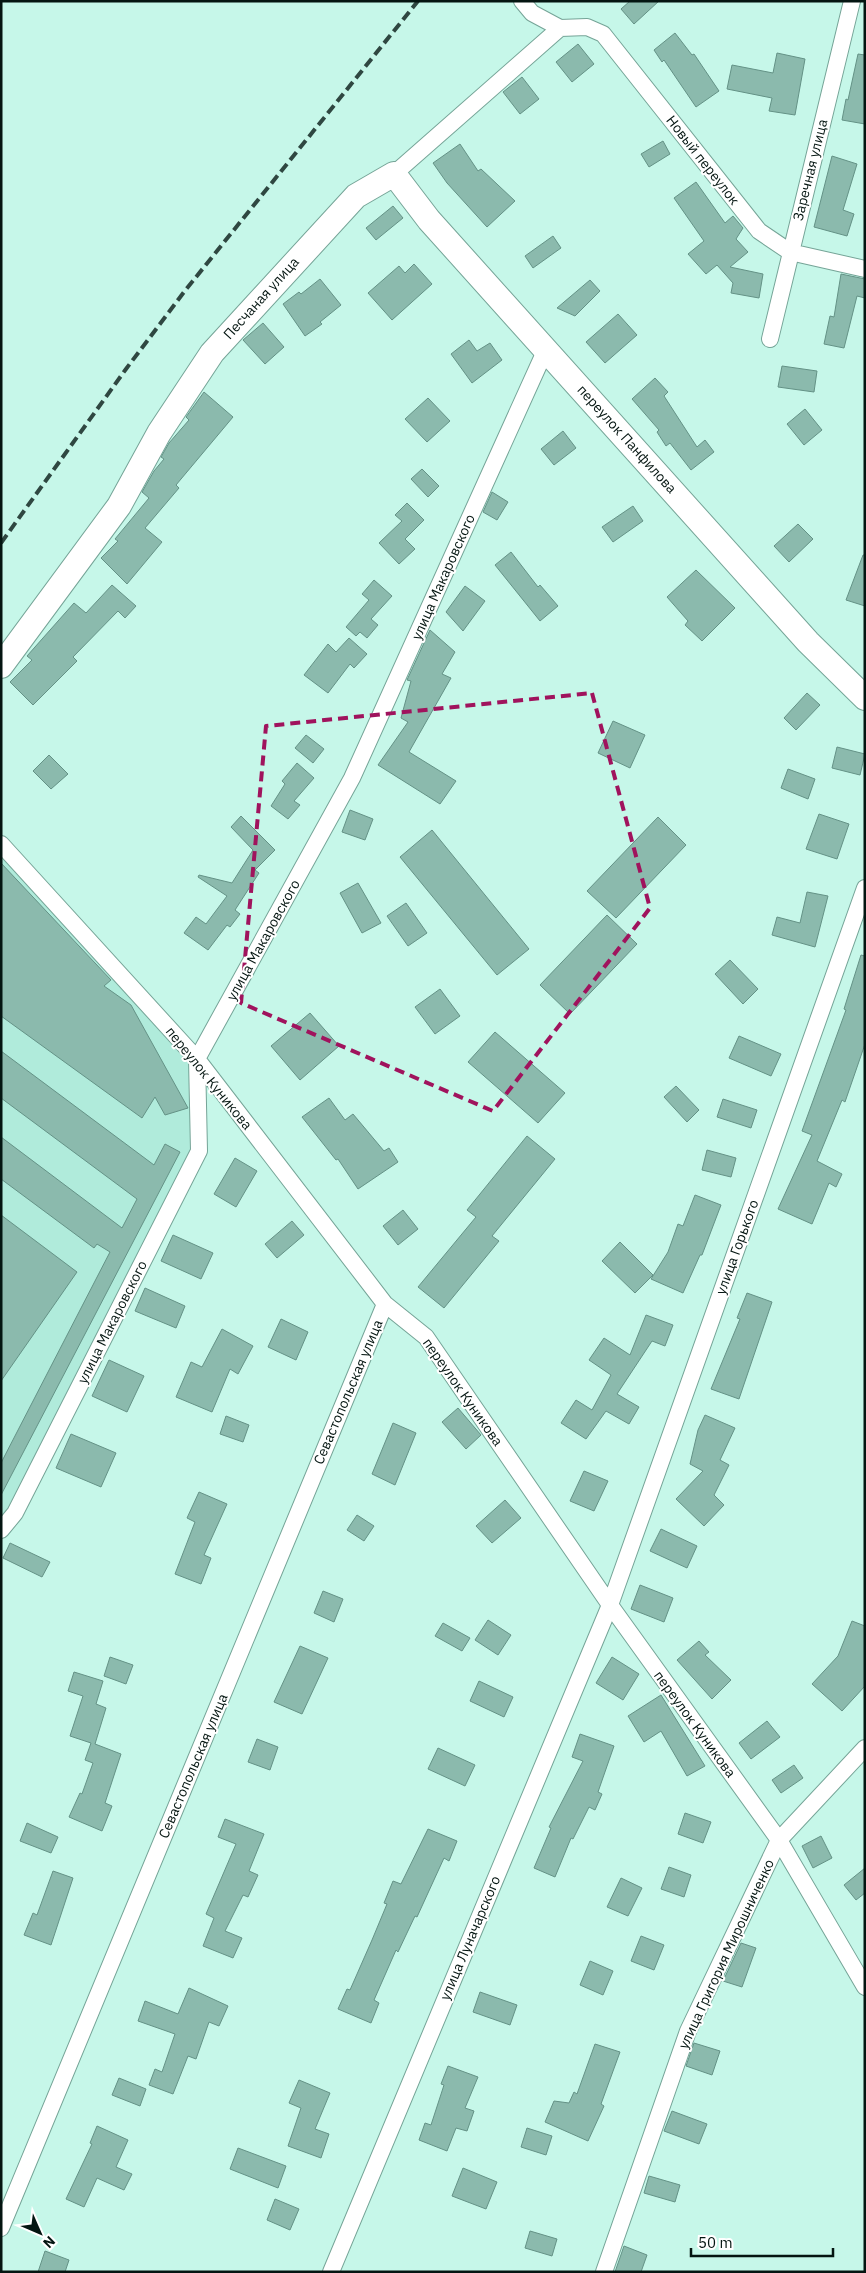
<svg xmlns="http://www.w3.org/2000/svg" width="866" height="2273" viewBox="0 0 866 2273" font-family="'IBM Plex Sans',sans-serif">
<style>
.built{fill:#b0ebdb}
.building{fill:#8bbaad;stroke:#649286}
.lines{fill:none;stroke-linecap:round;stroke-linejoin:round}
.street-casing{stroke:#75a497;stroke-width:18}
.secondary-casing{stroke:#75a497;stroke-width:26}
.street{stroke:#fff;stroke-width:16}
.secondary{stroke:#fff;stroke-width:24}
.rail{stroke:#2f4741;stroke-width:4;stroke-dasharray:10 5;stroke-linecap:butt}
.marked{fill:none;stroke:#a0135d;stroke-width:4;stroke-dasharray:10 6;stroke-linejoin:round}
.labels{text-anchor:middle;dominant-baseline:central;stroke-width:4;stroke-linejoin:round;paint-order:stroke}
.street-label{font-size:14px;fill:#041511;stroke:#fff}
</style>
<rect width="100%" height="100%" fill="#c6f7e9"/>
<!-- built -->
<path class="built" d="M1 849 194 1061 196 1151 8 1508 1 1516Z"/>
<!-- building -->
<path class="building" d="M630 1H659L634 24 621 9Z
M675 33 692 55 694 54 719 91 696 107 664 60 662 62 654 50Z
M578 44 594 64 572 82 556 62Z
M777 53 805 59 795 115 769 111 772 98 727 89 732 65 773 73Z
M858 54 865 55V124L842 120 846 99 848 100Z
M522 77 539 99 520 114 503 92Z
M663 141 670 154 649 167 641 154Z
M460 144 478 171 481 169 515 201 487 227 447 183 433 163Z
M832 156 857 164 843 210 854 214 847 236 814 227Z
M696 182 725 223 733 216 743 228 736 239 748 252 730 267 763 274 759 298 731 293 733 283 717 265 706 274 688 254 704 241 674 198Z
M393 206 403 218 376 240 366 228Z
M553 236 561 248 533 268 525 256Z
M414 264 432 284 392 320 368 293 399 266 405 273Z
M841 274 865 279V298L857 296 844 348 824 344 830 316 834 317Z
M320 279 341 305 320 322 322 324 305 336 283 304 299 292 301 294Z
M590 280 600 291 575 316 557 308Z
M618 314 637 335 605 363 586 342Z
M263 323 284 347 265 364 243 340Z
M469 340 477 351 490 343 502 360 472 383 451 354Z
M782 366 817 371 814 392 778 387Z
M655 378 668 392 664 396 697 447 705 440 714 452 691 470 670 443 666 446 657 432 659 430 632 399Z
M204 392 233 417 176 485 179 488 145 528 162 542 127 584 101 558 118 541 115 539 149 498 142 492 154 471 164 459 161 457 169 443 189 420 186 417Z
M428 398 450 421 427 442 405 419Z
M805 409 822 430 804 445 787 424Z
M563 431 576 448 554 465 541 449Z
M422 469 439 486 428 497 411 479Z
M492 492 508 502 497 520 483 512Z
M407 503 424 520 405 539 415 549 399 564 379 543 402 521 395 515Z
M633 506 643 521 613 542 602 527Z
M798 524 813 539 789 562 774 546Z
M511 552 538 587 540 585 558 606 540 621 495 565Z
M863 555H865V606L846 600Z
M696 570 735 608 702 641 685 625 688 621 667 597Z
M374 580 392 596 371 619 378 625 367 638 360 632 356 636 346 627 369 600 362 594Z
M112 585 136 606 125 618 118 611 73 657 77 661 33 705 10 682 32 660 27 656 74 603 86 613Z
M465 586 485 601 463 631 446 612Z
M430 630 455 652 442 674 451 678 409 752 456 781 440 804 378 765 408 722 401 718 411 681 407 680Z
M349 638 367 654 354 668 350 664 328 693 304 675 328 644 336 652Z
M807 693 820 705 796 730 784 718Z
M613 721 645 735 630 768 598 753Z
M306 735 324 749 313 763 295 748Z
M837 747 865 754 860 775 832 768Z
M49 755 68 774 51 789 33 771Z
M297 763 314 778 294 801 300 805 288 819 271 806 285 784 282 781Z
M788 769 815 779 808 799 781 788Z
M350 810 373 819 365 840 342 832Z
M819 814 849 824 837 859 806 849Z
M241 816 275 850 255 870 259 873 235 910 240 914 230 927 227 925 208 950 184 933 196 917 206 924 227 896 198 877 199 875 232 883 253 850 231 827Z
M658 817 686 845 616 918 587 891Z
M432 830 529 949 497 975 400 857Z
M1 863 111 980 104 986 131 1005 188 1108 165 1115 155 1097 142 1118 1 1016Z
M358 883 381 923 362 933 340 893Z
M807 892 828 896 815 947 772 935 777 917 800 923Z
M406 903 427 933 408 946 387 916Z
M607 915 637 944 570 1014 540 985Z
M861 955 865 956V1044L845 1102 842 1100 817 1161 842 1174 836 1187 829 1183 812 1224 778 1209 812 1135 802 1131 846 1010 844 1009Z
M730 960 758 989 743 1004 715 974Z
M440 989 460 1016 435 1034 415 1007Z
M310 1013 339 1046 300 1080 271 1046Z
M495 1032 565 1093 538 1123 468 1062Z
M739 1036 781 1054 771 1076 729 1058Z
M1 1051 154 1165 165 1144 180 1152 1 1495V1463L110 1252 97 1244 94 1248 1 1179V1137L122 1228 137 1199 1 1098Z
M676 1086 699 1110 687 1122 664 1097Z
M329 1098 345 1120 353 1114 384 1151 389 1148 398 1162 358 1189 338 1159 336 1160 302 1117Z
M723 1099 757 1110 751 1128 717 1117Z
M527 1136 555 1159 492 1236 499 1241 444 1308 418 1287 476 1217 467 1210Z
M707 1150 736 1158 731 1177 702 1170Z
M235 1158 257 1171 236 1207 214 1194Z
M695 1195 721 1205 702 1255H700L683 1293 651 1279 668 1252 678 1224 683 1226Z
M403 1210 418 1229 398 1245 383 1226Z
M1 1215 77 1272 1 1381Z
M292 1221 304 1235 277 1258 265 1244Z
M173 1235 213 1253 201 1279 161 1261Z
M620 1242 653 1275 635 1293 602 1261Z
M145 1288 185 1306 176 1328 135 1311Z
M747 1293 772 1302 739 1399 711 1389 740 1319 737 1318Z
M646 1315 673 1325 665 1346 652 1341 617 1394 639 1407 629 1424 606 1411 586 1439 561 1423 576 1400 592 1410 611 1375 589 1360 604 1338 630 1355Z
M281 1319 308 1332 296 1360 268 1347Z
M222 1329 253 1346 238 1374 230 1369 212 1412 176 1397 191 1362 202 1367Z
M109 1360 144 1376 127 1412 92 1396Z
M458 1408 481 1435 466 1449 442 1422Z
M705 1415 735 1428 720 1460 729 1465 714 1495 724 1505 704 1526 676 1499 703 1471 690 1464 698 1430Z
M226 1416 249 1425 243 1442 220 1434Z
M393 1423 416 1433 395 1485 372 1474Z
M71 1434 116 1453 101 1487 56 1468Z
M584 1471 608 1481 594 1511 570 1501Z
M199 1492 227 1504 204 1555 211 1558 201 1584 175 1574 195 1522 187 1518Z
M505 1500 521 1518 492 1543 476 1526Z
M357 1515 374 1526 364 1541 347 1530Z
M661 1529 697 1546 687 1568 650 1551Z
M10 1543 50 1562 42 1577 3 1558Z
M640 1585 673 1598 664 1622 631 1609Z
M323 1591 343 1599 334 1622 314 1613Z
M488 1620 511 1635 498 1655 475 1640Z
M852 1621 865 1626V1686L842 1711 812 1684 838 1656Z
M443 1623 470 1638 462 1651 435 1636Z
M699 1641 709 1652 705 1655 731 1680 712 1699 677 1660Z
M300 1646 328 1658 302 1714 274 1702Z
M110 1657 133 1665 126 1684 104 1676Z
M612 1657 639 1674 623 1700 596 1683Z
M74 1672 103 1681 96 1704 106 1708 95 1744 121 1754 105 1803 112 1806 102 1831 69 1817 80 1793 82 1794 93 1763 85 1760 91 1743 70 1736 83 1696 68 1691Z
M479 1681 513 1697 504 1717 470 1701Z
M661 1695 705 1766 687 1776 661 1731 644 1742 628 1716Z
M767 1721 780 1737 751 1759 739 1743Z
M580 1734 614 1746 598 1792 602 1794 595 1810 589 1807 573 1839 571 1838 555 1877 534 1868 551 1828 549 1827 583 1761 572 1757Z
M257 1739 278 1747 270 1770 248 1762Z
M438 1748 475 1765 465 1786 428 1769Z
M794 1765 803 1778 781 1793 772 1780Z
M685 1813 711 1822 703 1843 678 1834Z
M225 1819 264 1834 249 1871 258 1875 248 1897 243 1895 225 1931 242 1938 233 1958 203 1946 214 1918 206 1914 236 1844 218 1837Z
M27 1823 58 1837 51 1853 20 1841Z
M428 1829 457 1841 449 1861 444 1858 417 1917 415 1916 398 1952 396 1950 374 2000 379 2003 371 2023 338 2009 347 1989 350 1990 372 1940 387 1904 384 1903 393 1881 401 1884Z
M821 1836 832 1858 813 1868 802 1846Z
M669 1867 691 1875 684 1897 661 1889Z
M865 1868V1893L856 1900 844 1885Z
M53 1871 73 1878 51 1945 24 1935 33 1913 37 1915Z
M621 1878 642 1888 628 1916 607 1907Z
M641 1936 664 1945 654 1970 631 1961Z
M741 1943 756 1948 742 1987 723 1981Z
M590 1961 613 1971 603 1995 580 1985Z
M189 1988 228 2006 219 2026 209 2022 196 2059 188 2056 173 2094 149 2085 155 2069 162 2072 175 2034 138 2021 145 2001 178 2014Z
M480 1992 517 2005 510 2025 473 2012Z
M694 2043 720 2051 712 2075 686 2066Z
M595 2044 620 2052 601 2104 604 2106 588 2141 545 2122 554 2101 569 2103 574 2092 577 2094Z
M448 2066 478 2077 465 2108 474 2111 467 2131 456 2128 447 2151 419 2140 425 2123 431 2125 444 2085 441 2084Z
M119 2078 146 2089 140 2106 112 2095Z
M299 2080 330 2093 315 2129 329 2134 321 2158 288 2146 301 2108 289 2103Z
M672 2111 707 2124 699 2144 664 2131Z
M97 2126 128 2140 116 2167 132 2174 124 2190 97 2178 84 2207 66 2199 92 2144 90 2143Z
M527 2128 552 2136 546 2155 521 2147Z
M238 2148 286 2166 278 2188 230 2169Z
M463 2168 497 2182 486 2209 452 2196Z
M649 2176 680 2185 675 2202 644 2193Z
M275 2199 299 2209 290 2230 267 2220Z
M530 2231 557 2239 552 2256 525 2248Z
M624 2246 647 2255 641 2272H615Z
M45 2251 69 2260 65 2272H38Z"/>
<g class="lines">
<defs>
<path id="street" d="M560 28 587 27 603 34 759 231 790 252 865 269
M394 174 560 28 532 13 522 1
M770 339 852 1
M1 844 197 1059 385 1304 426 1337 610 1605 779 1840 865 1987
M1 1530 15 1513 199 1151 197 1059 352 778 546 349
M1 2228 385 1304
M331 2272 610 1605 865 888
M604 2272 688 2031 779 1840 865 1748"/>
<path id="secondary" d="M1 666 119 506 159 433 212 353 356 196 394 174 429 220 808 642 865 698"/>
</defs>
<!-- street casing -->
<use href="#street" class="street-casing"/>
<!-- secondary casing -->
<use href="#secondary" class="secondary-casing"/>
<!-- street -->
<use href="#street" class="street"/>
<!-- secondary -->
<use href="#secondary" class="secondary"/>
<!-- rail -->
<path class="rail" d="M1 543 126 369 184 292 418 1"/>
</g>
<!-- marked area -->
<path class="marked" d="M592 693 650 908 493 1111 241 1003 266 726Z"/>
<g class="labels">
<!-- street labels -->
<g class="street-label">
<text transform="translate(703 160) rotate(52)">Новый переулок</text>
<text transform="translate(810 170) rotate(-76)">Заречная улица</text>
<text transform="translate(261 298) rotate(-48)">Песчаная улица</text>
<text transform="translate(627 439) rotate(48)">переулок Панфилова</text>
<text transform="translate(443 577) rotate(-66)">улица Макаровского</text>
<text transform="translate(263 940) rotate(-61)">улица Макаровского</text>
<text transform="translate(209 1078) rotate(51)">переулок Куникова</text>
<text transform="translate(737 1247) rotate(-70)">улица Горького</text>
<text transform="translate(112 1322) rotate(-63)">улица Макаровского</text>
<text transform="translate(348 1392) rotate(-67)">Севастопольская улица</text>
<text transform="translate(463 1392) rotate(55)">переулок Куникова</text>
<text transform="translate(695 1724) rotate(54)">переулок Куникова</text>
<text transform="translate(193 1766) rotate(-67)">Севастопольская улица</text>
<text transform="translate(470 1938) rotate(-67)">улица Луначарского</text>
<text transform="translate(726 1954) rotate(-65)">улица Григория Мирошниченко</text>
</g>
</g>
<!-- border -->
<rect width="866" height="2273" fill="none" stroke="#041511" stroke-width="5"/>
<!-- north arrow -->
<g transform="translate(40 2233) rotate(135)" stroke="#ffffff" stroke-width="4" paint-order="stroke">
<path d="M0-4L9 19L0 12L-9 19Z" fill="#041511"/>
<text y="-8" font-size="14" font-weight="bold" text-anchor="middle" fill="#041511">N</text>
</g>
<!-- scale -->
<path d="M691 2248v8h142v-8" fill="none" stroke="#041511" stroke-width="2.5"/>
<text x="698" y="2248" font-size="15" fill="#041511" stroke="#ffffff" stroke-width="4" paint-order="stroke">50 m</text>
</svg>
